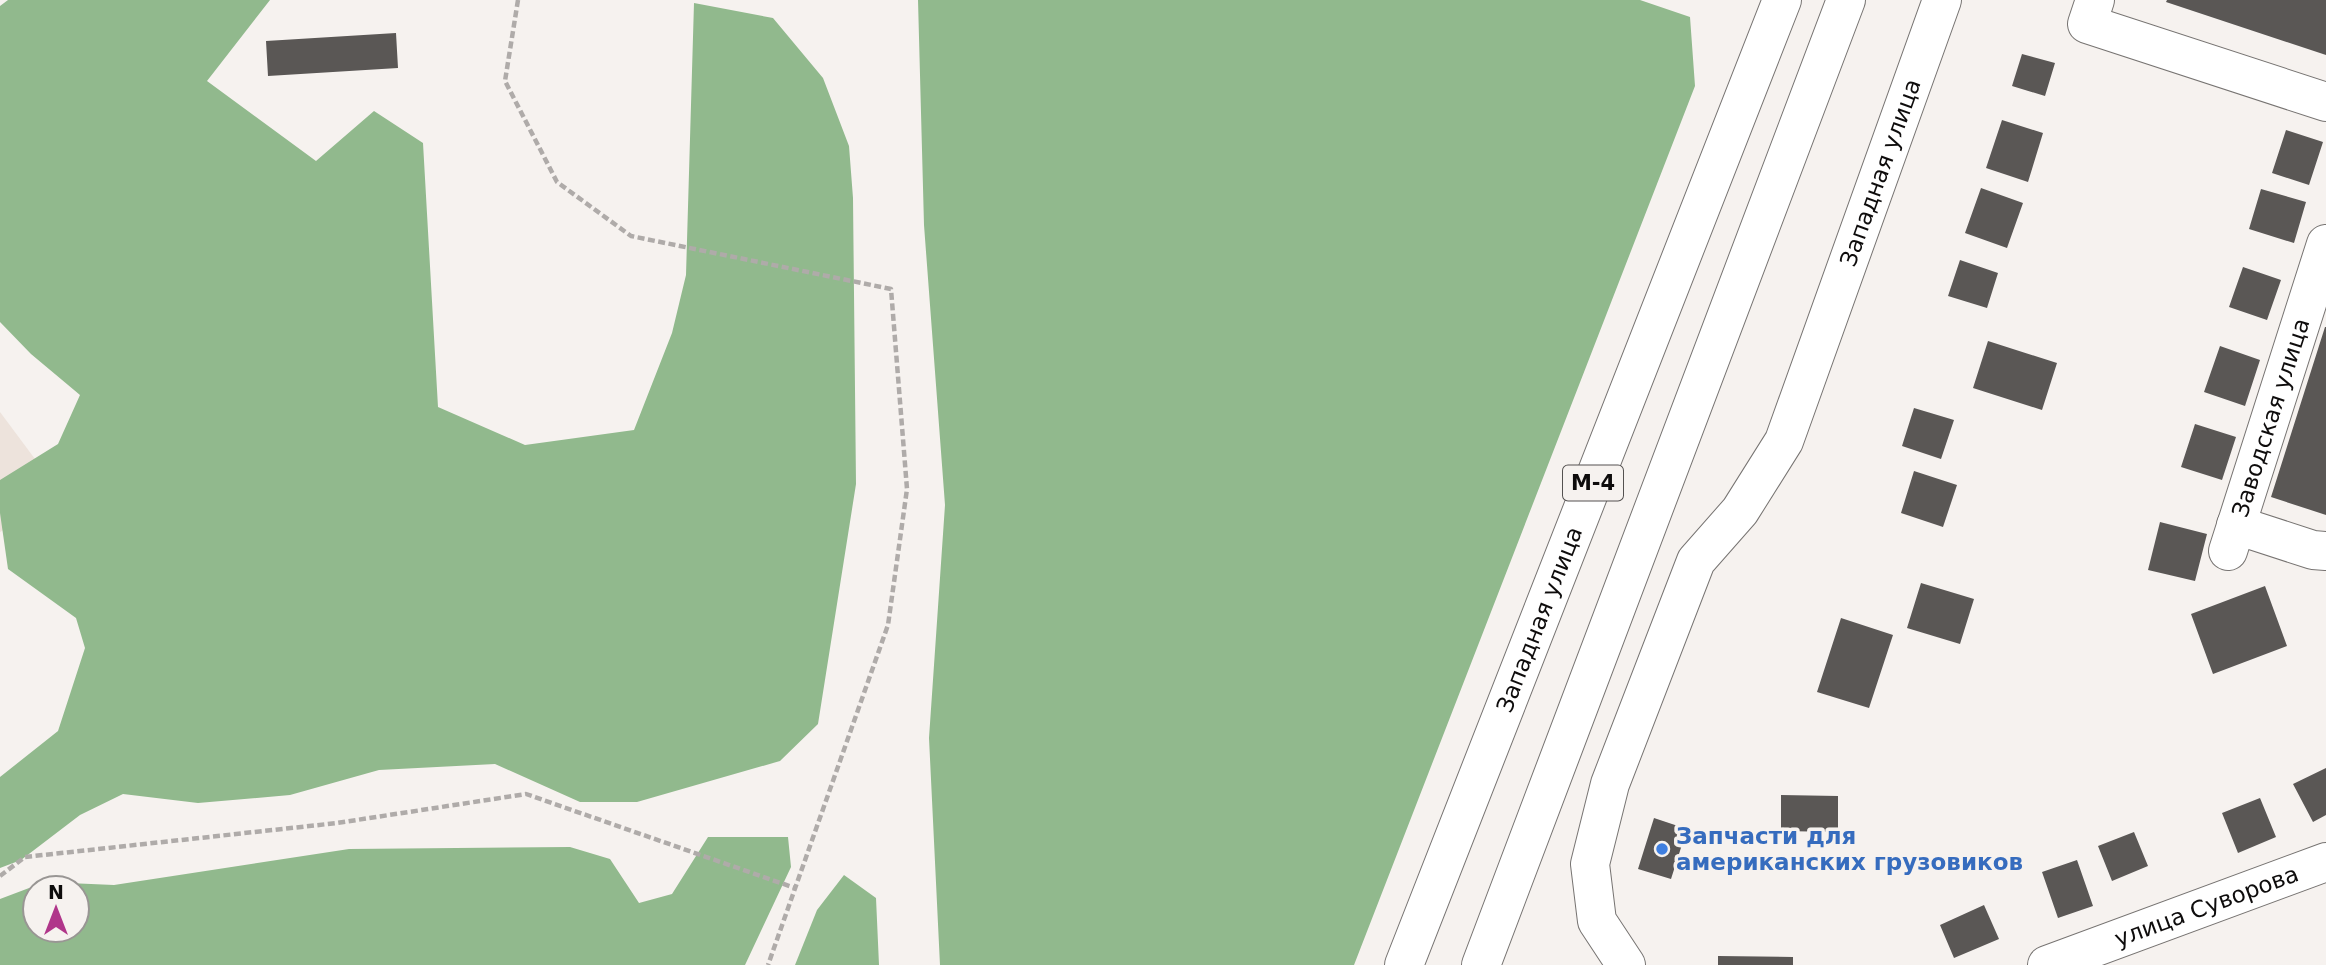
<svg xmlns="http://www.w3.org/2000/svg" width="2326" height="965" viewBox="0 0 2326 965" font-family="'DejaVu Sans',sans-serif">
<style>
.built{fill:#ede3dc}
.forest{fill:#91b98d;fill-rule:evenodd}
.building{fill:#5a5755}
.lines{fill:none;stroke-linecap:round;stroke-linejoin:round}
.minor-casing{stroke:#777472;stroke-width:40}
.major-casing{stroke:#777472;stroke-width:40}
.path{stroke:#afaba9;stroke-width:4.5;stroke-dasharray:7 3.5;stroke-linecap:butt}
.minor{stroke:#fff;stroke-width:38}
.major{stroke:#fff;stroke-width:38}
.shop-dot{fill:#3f7fe0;stroke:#f6f2ef;stroke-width:2.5}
.labels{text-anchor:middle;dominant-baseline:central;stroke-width:7;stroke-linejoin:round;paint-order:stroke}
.shield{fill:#f6f2ef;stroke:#545150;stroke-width:2}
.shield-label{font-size:21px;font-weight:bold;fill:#0e0c0c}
.street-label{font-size:23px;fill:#0e0c0c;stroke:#f6f2ef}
.shop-label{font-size:23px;font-weight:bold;fill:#366cbe;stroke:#f6f2ef;text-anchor:start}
</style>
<rect width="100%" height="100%" fill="#f6f2ef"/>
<!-- built -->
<path class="built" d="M0 412 64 498 0 532Z"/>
<!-- forest -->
<path class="forest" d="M8 0H270L207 81 316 161 374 111 423 143 438 407 525 445 634 430 672 333 686 275 694 3 773 18 823 78 849 146 853 198 856 484 818 724 780 761 637 802H580L495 764 379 770 290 795 198 803 123 794 80 815 21 860 0 868V777L58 731 85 648 76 618 8 569 0 513V480L58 444 80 395 31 354 0 322V6Z
M918 0H1640L1690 17 1695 86 1354 965H940L929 738 945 505 924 225Z
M708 837H788L791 867 745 965H0V899L45 882 114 885 349 849 570 847 610 859 639 903 672 894ZM35 888H77V930H35Z
M844 875 876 898 879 965H795L817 910Z"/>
<!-- building -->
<path class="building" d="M2167 0H2326V55L2166 2Z
M396 33 398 68 268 76 266 41Z
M2022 54 2055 63 2045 96 2012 86Z
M2002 120 2043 133 2028 182 1986 168Z
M2286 130 2323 142 2309 185 2272 173Z
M1981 188 2023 203 2007 248 1965 233Z
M2261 189 2306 202 2294 243 2249 229Z
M1960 260 1998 273 1987 308 1948 296Z
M2243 267 2281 280 2267 320 2229 307Z
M2325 327H2326V515L2271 497Z
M1988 341 2057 363 2042 410 1973 388Z
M2220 346 2260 360 2245 406 2204 392Z
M1914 408 1954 420 1941 459 1902 446Z
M2195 424 2236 437 2222 480 2181 467Z
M1914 471 1957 485 1943 527 1901 513Z
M2160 522 2207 534 2195 581 2148 570Z
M1921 583 1974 599 1960 644 1907 628Z
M2265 586 2287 646 2213 674 2191 614Z
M1841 618 1893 635 1869 708 1817 692Z
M2326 768V815L2313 822 2293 784Z
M1781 795 1838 796V832L1781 831Z
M2260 798 2276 837 2238 853 2222 813Z
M1654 818 1687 829 1671 879 1638 869Z
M2134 832 2148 866 2112 881 2098 846Z
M2077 860 2093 906 2058 918 2042 872Z
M1984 905 1999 939 1954 958 1940 925Z
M1718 956 1793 957V965H1718Z"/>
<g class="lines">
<defs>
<g id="minor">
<path d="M2095 0 2087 24 2326 102"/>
<path d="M2236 525 2313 550 2326 551"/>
<path id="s1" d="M2228 551 2326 244"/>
<path id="s2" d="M1626 965 1597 921 1590 864 1610 784 1696 561 1740 511 1784 441 1942 0"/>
<path id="s3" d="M2047 965 2326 862"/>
</g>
<g id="major">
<path id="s4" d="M1404 965 1782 0"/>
<path d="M1481 965 1846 0"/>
</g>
</defs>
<!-- minor casing -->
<use href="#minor" class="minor-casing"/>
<!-- major casing -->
<use href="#major" class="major-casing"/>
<!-- path -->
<path class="path" d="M518 0 505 81 557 182 631 236 891 289 907 489 888 625 768 965
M0 876 25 857 337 823 526 794 795 888"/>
<!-- minor -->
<use href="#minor" class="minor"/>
<!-- major -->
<use href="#major" class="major"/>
</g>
<!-- markers -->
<circle class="shop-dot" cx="1662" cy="849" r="7"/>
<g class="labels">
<!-- shield labels -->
<rect class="shield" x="1563" y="465.5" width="60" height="35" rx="5"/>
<g class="shield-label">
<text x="1593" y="483">М-4</text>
</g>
<!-- street labels -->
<g class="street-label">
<text stroke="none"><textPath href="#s2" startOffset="866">Западная улица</textPath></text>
<text stroke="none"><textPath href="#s1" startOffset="140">Заводская улица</textPath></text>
<text stroke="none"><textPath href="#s4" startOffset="371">Западная улица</textPath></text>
<text stroke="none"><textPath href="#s3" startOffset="170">улица Суворова</textPath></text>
</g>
<!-- shop labels -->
<g class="shop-label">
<text x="1676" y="836">Запчасти для<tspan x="1676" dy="26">американских грузовиков</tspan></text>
</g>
</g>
<!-- north arrow -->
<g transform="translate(56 909)"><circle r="33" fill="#f6f2ef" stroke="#999694" stroke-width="2"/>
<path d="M0-5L12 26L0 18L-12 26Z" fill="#b0368a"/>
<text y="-10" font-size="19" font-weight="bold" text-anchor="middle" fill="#0e0c0c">N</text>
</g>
</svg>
